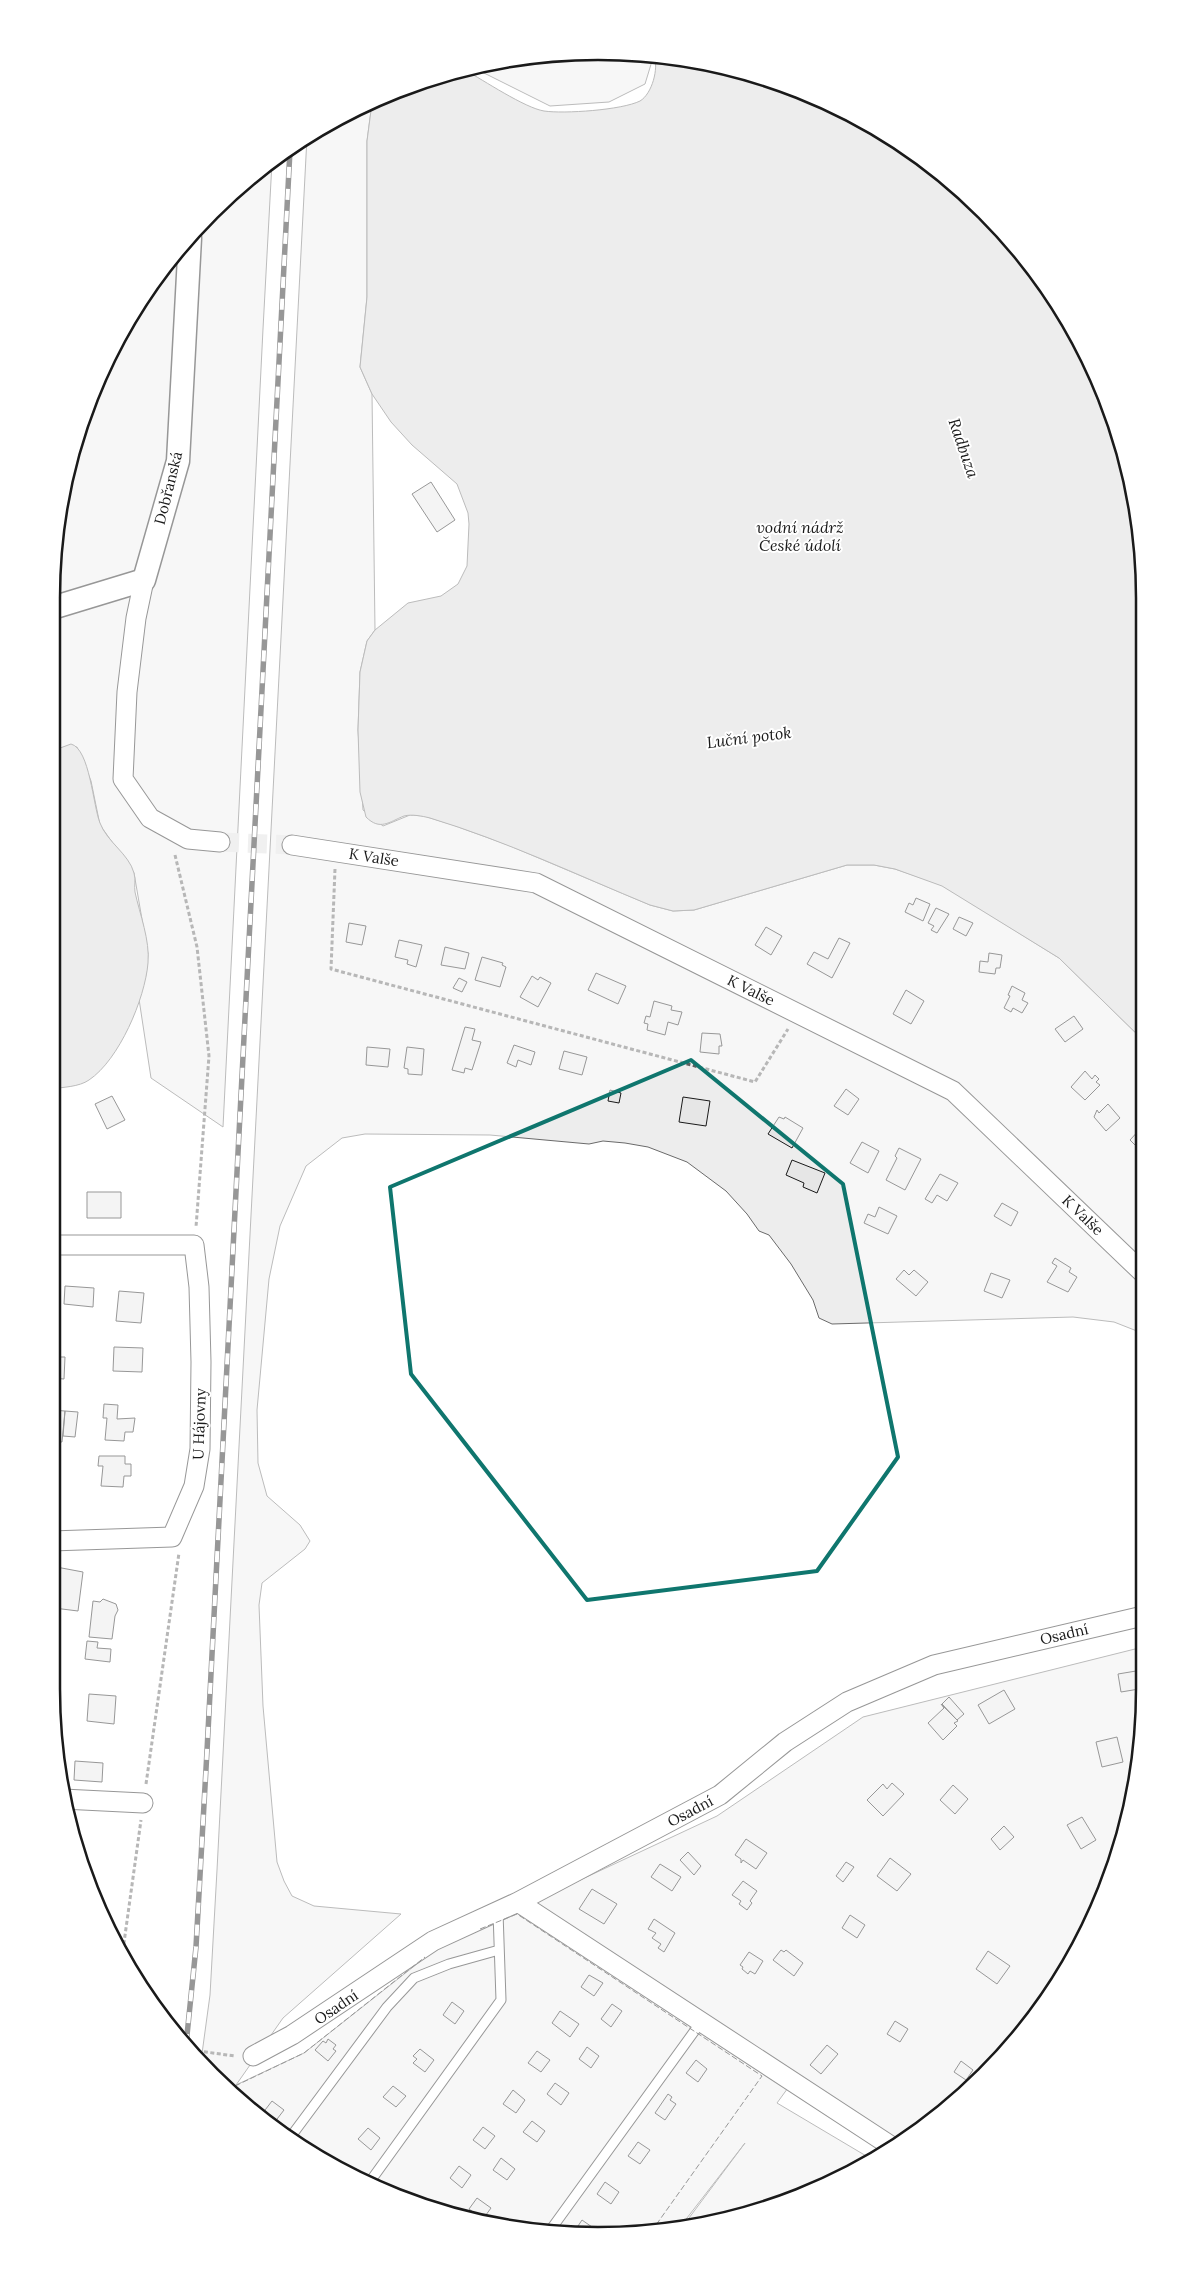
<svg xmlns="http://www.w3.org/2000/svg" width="1196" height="2287" viewBox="0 0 1196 2287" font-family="Lora,serif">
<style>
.built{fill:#ededed;stroke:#6a6a6a}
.water{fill:#d7d7d7;stroke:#6a6a6a}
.building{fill:#e6e6e6;stroke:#1a1a1a}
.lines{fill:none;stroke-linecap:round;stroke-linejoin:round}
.minor-tunnel{stroke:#ddd;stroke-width:19;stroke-dasharray:19 9;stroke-linecap:butt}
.service-casing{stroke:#1a1a1a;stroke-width:11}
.minor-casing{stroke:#1a1a1a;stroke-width:21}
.tertiary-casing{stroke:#1a1a1a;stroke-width:25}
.path{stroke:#5f5f5f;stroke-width:3;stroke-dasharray:4 2.5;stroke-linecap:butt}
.service{stroke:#fff;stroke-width:9}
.minor{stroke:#fff;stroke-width:19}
.tertiary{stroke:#fff;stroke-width:22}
.rail-casing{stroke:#1a1a1a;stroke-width:5.5}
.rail{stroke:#fff;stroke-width:4;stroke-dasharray:11;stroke-linecap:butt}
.fence{stroke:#1a1a1a;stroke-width:1;stroke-dasharray:6 2.5;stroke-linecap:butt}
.marked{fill:none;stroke:#0f766e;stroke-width:4;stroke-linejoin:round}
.labels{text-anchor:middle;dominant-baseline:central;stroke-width:4;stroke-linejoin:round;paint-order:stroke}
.street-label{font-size:15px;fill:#1a1a1a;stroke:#fff}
.water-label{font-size:16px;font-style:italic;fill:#1a1a1a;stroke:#fff}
.rim{fill:none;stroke:#1a1a1a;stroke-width:2.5}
</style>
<rect width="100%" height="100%" fill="#fff"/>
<!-- built -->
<path class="built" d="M634 52 650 55 652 61 645 84 609 102 550 106 474 68 527 56Z
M372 103 367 141V297L360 367 372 394 375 630 367 641 360 672 358 730 363 810 383 826 410 815 424 816 453 825 508 845 650 905 673 911 694 910 847 865H874L895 869 942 885 1059 958 1142 1039V1333L1114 1322 1073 1317 832 1324 819 1318 813 1300 791 1264 769 1235 759 1231 747 1214 726 1191 687 1162 648 1147 625 1143 603 1141 589 1144 490 1135 365 1134 342 1138 306 1166 280 1226 269 1279 257 1410 258 1463 267 1496 300 1525 310 1541 305 1549 262 1583 259 1605 263 1706 277 1862 284 1881 292 1896 314 1906 401 1914 283 2018 236 2085 304 2053 441 1945 717 1816 863 1717 1143 1647 1144 1724 1126 1831 1088 1931 1032 2022 984 2076 902 2143 793 2081 777 2103 873 2160 840 2179 740 2217 683 2226 745 2143 680 2227 634 2235H562L457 2217 389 2194 294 2144 237 2100 201 2061 210 1995 217 1870 307 137 325 124Z
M272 162 263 329 223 1127 151 1078 139 999 146 975 148 954 134 873 100 825 91 781 77 747 60 748 52 751V563L70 456 108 356 164 265 238 187Z"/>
<!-- water -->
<path class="water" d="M654 56 740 70 840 108 958 187 1032 265 1103 389 1140 526 1142 1039 1059 958 942 886 895 869 874 865H847L694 910 673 911 650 905C577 875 506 841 430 818 422 816 412 814 404 816 389 822 380 831 366 817L360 792 358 730 360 672 367 641 375 630 408 603 441 596 458 584 467 566 469 524 468 513 457 484 412 445 391 422 372 394 360 367 367 297V141L372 103 423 80 465 70C483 80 525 108 544 111 564 114 622 110 640 101 652 94 659 68 654 56Z
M71 744C90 749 93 806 100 823 107 842 129 854 134 873 136 880 134 886 135 892 140 915 150 940 148 963 145 999 119 1060 89 1080 79 1087 63 1087 52 1089V751Z"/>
<!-- building -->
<path class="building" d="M431 482 455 520 437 532 412 494Z
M916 898 930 904 923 921 905 912 909 903 913 905Z
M936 908 949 914 937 933 931 930 934 926 928 923Z
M959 917 973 923 966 936 953 929Z
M349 923 366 926 362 945 346 942Z
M766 927 782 936 771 955 755 945Z
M839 938 850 943 832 978 807 964 814 952 828 959Z
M399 940 422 945 416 967 407 964 408 960 395 957Z
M445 947 469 953 465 969 441 965Z
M989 953 1002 955 1000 968H996L995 974 979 972 980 961 988 962Z
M482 957 503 963 502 965 506 967 500 987 475 980Z
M596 973 626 986 618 1004 588 990Z
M532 976 538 980 540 977 551 983 538 1007 520 997Z
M459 978 467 982 462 992 453 988Z
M1012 986 1025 993 1022 1000 1028 1003 1022 1013 1013 1008 1011 1012 1004 1008 1010 996 1008 995Z
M906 990 924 1001 911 1024 893 1014Z
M654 1001 672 1006 671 1010 682 1012 678 1025 668 1022 665 1035 647 1030 648 1024 644 1023 646 1016 650 1017Z
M1074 1016 1083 1029 1065 1042 1055 1029Z
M465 1027 475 1029 472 1040 481 1042 472 1070 465 1068 464 1073 452 1070Z
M702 1033 720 1034 722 1046H719V1054L700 1052Z
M514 1045 535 1052 531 1065 518 1060 516 1067 507 1063Z
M367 1047 390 1049 388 1067 366 1065Z
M407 1047 424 1049 422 1075 408 1074V1069L404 1068Z
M564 1051 587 1057 582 1075 559 1069Z
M1085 1071 1092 1079 1095 1075 1099 1079 1096 1082 1100 1085 1085 1100 1071 1087Z
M846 1089 859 1099 848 1115 834 1106Z
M610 1090 621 1093 619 1103 608 1101Z
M112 1096 125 1120 107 1129 95 1104Z
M683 1097 710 1101 706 1126 679 1122Z
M1108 1104 1120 1118 1106 1131 1094 1117 1097 1110 1099 1113Z
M779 1117 784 1119 785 1117 803 1128 792 1148 768 1134Z
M1142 1127V1152L1130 1140Z
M862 1142 879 1151 868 1173 850 1163Z
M899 1148 921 1159 905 1190 886 1180 897 1158 895 1156Z
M792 1160 825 1173 817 1193 803 1187 804 1183 786 1175Z
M940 1174 958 1183 947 1201 937 1195 932 1203 925 1199Z
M52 1175H55L56 1205H52Z
M87 1192H121V1218H87Z
M1002 1203 1018 1212 1011 1226 994 1216Z
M879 1207 897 1216 888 1234 864 1223 868 1214 875 1217Z
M1055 1258 1071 1268 1069 1272 1077 1277 1068 1292 1047 1282 1057 1266 1052 1263Z
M904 1270 909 1275 914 1270 928 1282 916 1296 896 1279Z
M991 1273 1010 1280 1002 1298 984 1291Z
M65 1286 94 1288 93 1307 64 1304Z
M119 1291 144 1293 141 1323 116 1321Z
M114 1347 143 1348 142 1372 113 1371Z
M52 1357H65L64 1379 52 1378Z
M104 1404 118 1405 117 1419 135 1418 133 1432H125L124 1441 105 1440 107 1418H103Z
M52 1410 65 1411 62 1442 52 1441Z
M65 1411 78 1412 75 1437 63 1436Z
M99 1456H125V1464H131V1476H124L123 1487 101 1486 103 1466H98Z
M51 1566 83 1572 78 1611 54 1608 56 1592 51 1591Z
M103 1599 116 1604 118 1610 115 1616 112 1639 89 1637 93 1601 100 1602Z
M87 1641 98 1642 97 1648 111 1649 110 1662 85 1659Z
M51 1661H58L56 1677 51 1676Z
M1136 1671 1139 1689 1121 1692 1118 1674Z
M1004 1690 1015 1709 989 1724 978 1705Z
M89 1694 116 1696 114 1724 87 1721Z
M949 1697 964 1714 957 1720 942 1704Z
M941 1704 958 1721 954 1723 957 1726 943 1740 928 1723 944 1708Z
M1117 1737 1123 1762 1102 1767 1096 1742Z
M75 1761 103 1763 102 1782 74 1780Z
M892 1783 904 1794 883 1816 867 1800 883 1784 887 1789Z
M953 1785 968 1799 955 1814 940 1800Z
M1082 1817 1096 1840 1081 1849 1067 1825Z
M1004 1826 1014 1837 1000 1850 991 1839Z
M73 1837H77L76 1849Z
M746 1839 767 1853 756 1869 743 1860 741 1863V1859L735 1855Z
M688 1852 701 1866 694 1875 680 1860Z
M890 1858 911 1874 897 1891 877 1876Z
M846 1862 854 1867 843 1882 836 1876Z
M660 1864 681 1877 672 1891 651 1877Z
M743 1881 757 1891 750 1901 752 1903 747 1910 739 1904 741 1901 732 1895Z
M592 1889 617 1904 604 1924 579 1909Z
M850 1915 865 1925 857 1938 842 1928Z
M654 1919 675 1933 664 1952 658 1948 661 1944 652 1938 656 1933 648 1929Z
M781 1950 784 1952 786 1950 803 1963 794 1976 773 1960Z
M988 1951 1010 1966 997 1984 976 1969Z
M749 1952 763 1961 755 1974 750 1971 748 1974 742 1969 743 1967 740 1965Z
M589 1975 603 1983 594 1996 581 1987Z
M452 2002 464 2011 455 2024 443 2015Z
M612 2004 622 2011 611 2027 601 2019Z
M560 2011 579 2024 570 2037 552 2023Z
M895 2021 908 2029 900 2042 887 2034Z
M328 2039 336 2045 333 2049 336 2051 328 2061 315 2050 323 2041 326 2043Z
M827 2045 838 2054 821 2074 810 2065Z
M587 2047 599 2056 591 2068 579 2059Z
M420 2049 434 2060 425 2072 413 2063 417 2059 413 2056Z
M537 2051 550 2060 541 2072 528 2063Z
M696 2060 707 2069 698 2082 686 2073Z
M961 2061 973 2070 966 2080 954 2072Z
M555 2083 569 2093 561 2105 547 2094Z
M393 2086 406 2096 396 2107 383 2097Z
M513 2090 525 2100 516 2113 503 2104Z
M668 2094 672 2097 670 2100 676 2104 665 2120 655 2113Z
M272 2101 284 2110 274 2123 262 2114Z
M532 2121 545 2131 537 2142 523 2132Z
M483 2127 495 2136 485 2149 473 2140Z
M368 2128 380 2138 371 2150 358 2139Z
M638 2142 650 2150 640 2164 628 2156Z
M501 2158 515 2169 507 2180 493 2170Z
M459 2166 471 2175 462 2188 450 2178Z
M605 2182 619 2192 611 2204 597 2194Z
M477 2198 491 2208 483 2219 469 2209Z
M430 2201 441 2210 440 2212 426 2207Z
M582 2220 592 2227 587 2235H572Z"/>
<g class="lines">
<!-- minor-tunnel -->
<path class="minor-tunnel" d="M220 842 292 845"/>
<defs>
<path id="service" d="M289 2139 387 2007 414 1978 449 1964 499 1950
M369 2183 501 2000 498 1912
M549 2232 701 2022"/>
<path id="minor" d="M144 580 136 618 127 692 123 779 150 818 188 839 220 842
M292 845 536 883 953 1091 1142 1272
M51 1541 172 1537 194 1486 200 1449 201 1362 199 1287 194 1245H52
M63 1799 143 1803
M518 1902 894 2148
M253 2056 292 2035 433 1941 518 1902 720 1795 785 1742 847 1702 934 1665 1143 1616"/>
<path id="tertiary" d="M52 608 144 580 178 461 190 238"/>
</defs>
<!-- service casing -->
<use href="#service" class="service-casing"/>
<!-- minor casing -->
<use href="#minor" class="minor-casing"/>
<!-- tertiary casing -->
<use href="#tertiary" class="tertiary-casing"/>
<!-- path -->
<path class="path" d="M175 855 197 947 209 1056 196 1227
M335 869 331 969 755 1082 788 1029
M146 1784 179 1553
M122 1957 141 1820
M191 2050 235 2056"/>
<!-- service -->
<use href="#service" class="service"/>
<!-- minor -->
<use href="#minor" class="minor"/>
<!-- tertiary -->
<use href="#tertiary" class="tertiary"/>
<defs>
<path id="rail" d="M186 2045 196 1947 207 1751 290 150"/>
</defs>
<!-- rail casing -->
<use href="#rail" class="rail-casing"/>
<!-- rail -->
<use href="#rail" class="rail"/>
<!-- fence -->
<path class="fence" d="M480 1929 517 1914 762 2076 651 2232
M232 2094 235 2086 304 2053 425 1957"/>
</g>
<!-- marked area -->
<path d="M0 0H1196V2287H0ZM691 1060 843 1184 898 1457 817 1571 587 1600 411 1374 390 1187Z" fill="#fff" fill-opacity=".55" fill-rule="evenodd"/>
<path class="marked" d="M691 1060 843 1184 898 1457 817 1571 587 1600 411 1374 390 1187Z"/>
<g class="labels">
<!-- street labels -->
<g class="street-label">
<text transform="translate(168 488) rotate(-76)">Dobřanská</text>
<text transform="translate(374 857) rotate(9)">K Valše</text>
<text transform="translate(751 990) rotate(26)">K Valše</text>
<text transform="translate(1083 1215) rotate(44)">K Valše</text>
<text transform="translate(199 1424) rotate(-88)">U Hájovny</text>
<text transform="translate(1064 1634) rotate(-13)">Osadní</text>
<text transform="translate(690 1811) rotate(-28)">Osadní</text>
<text transform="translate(336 2007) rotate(-34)">Osadní</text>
</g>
<!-- water labels -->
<g class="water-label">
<text transform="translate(964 448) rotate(71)">Radbuza</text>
<text x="800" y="527">vodní nádrž<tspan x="800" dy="18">České údolí</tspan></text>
<text transform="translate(749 737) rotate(-7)">Luční potok</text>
</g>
</g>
<!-- crop -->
<path d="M0 0H1196V2287H0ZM598 60H598A538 538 0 0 1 1136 598V1689A538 538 0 0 1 598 2227H598A538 538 0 0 1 60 1689V598A538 538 0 0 1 598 60Z" fill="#fff" fill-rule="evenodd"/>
<path class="rim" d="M598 60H598A538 538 0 0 1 1136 598V1689A538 538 0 0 1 598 2227H598A538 538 0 0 1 60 1689V598A538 538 0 0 1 598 60Z"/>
</svg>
